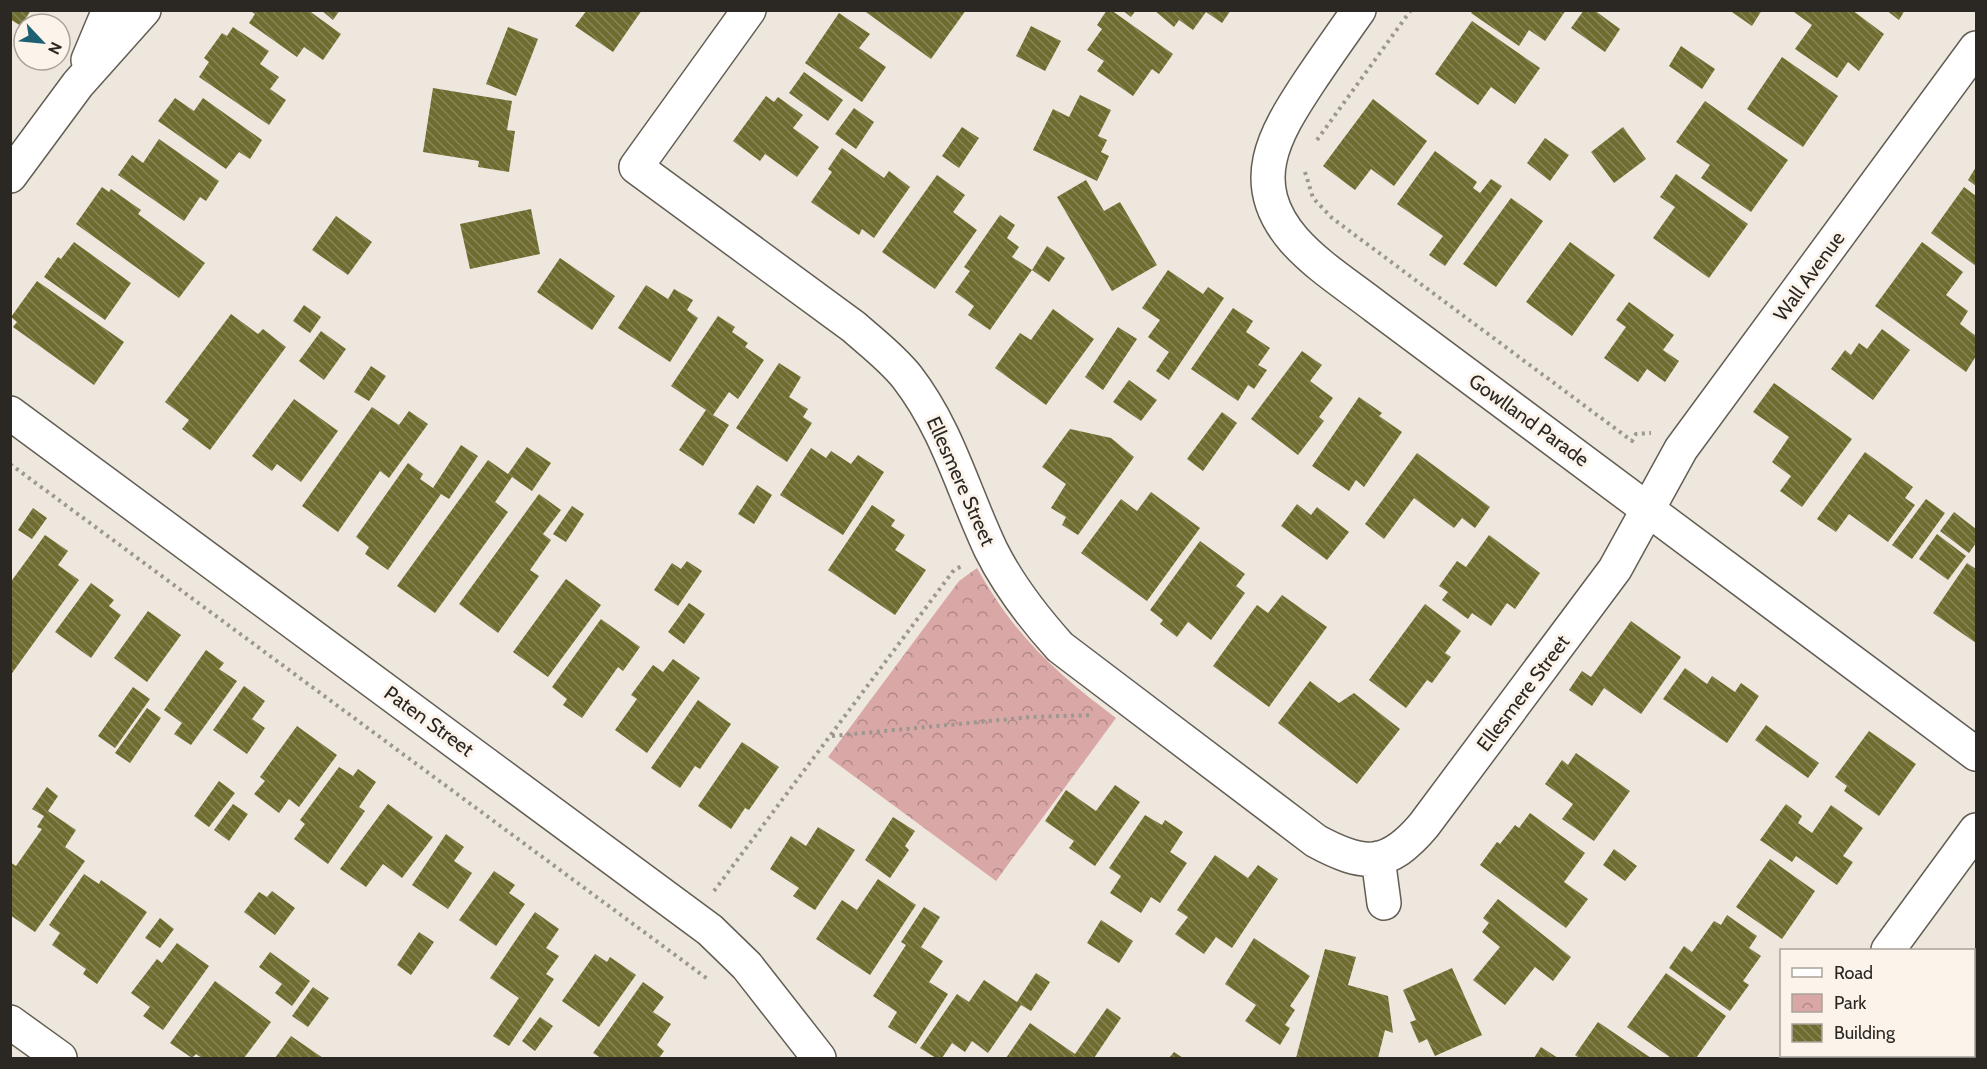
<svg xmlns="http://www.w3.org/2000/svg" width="1987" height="1069" viewBox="0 0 1987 1069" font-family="Cabin,sans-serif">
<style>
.park{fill:url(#park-crowns)}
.building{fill:url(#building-back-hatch)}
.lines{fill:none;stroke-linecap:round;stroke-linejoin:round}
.minor-casing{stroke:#635d54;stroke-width:36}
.tertiary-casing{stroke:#635d54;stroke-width:36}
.secondary-casing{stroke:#635d54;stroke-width:36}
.path{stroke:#9c978f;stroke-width:4;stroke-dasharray:3 4.5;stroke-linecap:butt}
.minor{stroke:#fff;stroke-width:33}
.tertiary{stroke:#fff;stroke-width:33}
.secondary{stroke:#fff;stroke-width:33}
.labels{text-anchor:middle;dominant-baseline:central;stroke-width:6;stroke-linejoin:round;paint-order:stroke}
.street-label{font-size:20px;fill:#2b2824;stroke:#fcf4ea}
</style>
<defs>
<pattern id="park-crowns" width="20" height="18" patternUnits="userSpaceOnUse" patternTransform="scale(1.5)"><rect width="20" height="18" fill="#daa7a7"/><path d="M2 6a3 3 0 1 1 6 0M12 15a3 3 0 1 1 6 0" fill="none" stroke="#b18888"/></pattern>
<pattern id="building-back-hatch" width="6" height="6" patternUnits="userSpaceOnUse" patternTransform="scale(1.5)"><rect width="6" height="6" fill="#6f6c30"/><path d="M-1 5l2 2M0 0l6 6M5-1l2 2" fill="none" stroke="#87855a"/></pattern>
</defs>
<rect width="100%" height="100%" fill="#eee7dd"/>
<!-- park -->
<path class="park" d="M977 568C1014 635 1056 673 1116 718L996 881 828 757 959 581Z"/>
<!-- building -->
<path class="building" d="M10 10H31L21 26 10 19Z
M249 10H308L341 34 323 60 304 47 297 57 249 23 255 14Z
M321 10H340L333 20Z
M587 10H642L613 52 575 26Z
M863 10H966L931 59Z
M1107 10H1111L1173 54 1159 74 1152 69 1133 96 1097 71 1104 61 1087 50 1102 29 1097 25Z
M1122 10H1136L1131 17Z
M1154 10H1231L1222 23 1206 12 1193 30 1179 20 1174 27Z
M1473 10H1566L1545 41 1529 30 1519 46 1471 13Z
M1584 10H1594L1620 29 1605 52 1571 28Z
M1729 10H1762L1752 26Z
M1791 10H1852L1884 34 1859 71 1848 62 1837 78 1795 49 1812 25Z
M1886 10H1905L1899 20Z
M839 13 870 34 859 48 886 67 862 102 805 63Z
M1472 21 1540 68 1515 104 1491 87 1478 105 1435 74Z
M1031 26 1061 41 1045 71 1016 56Z
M233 27 269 51 260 64 279 77 270 89 286 100 269 125 199 77 209 62 204 58 222 33 227 36Z
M508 27 538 39 516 96 486 84Z
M1681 46 1715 69 1702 89 1669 66Z
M1782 57 1838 96 1803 147 1747 109Z
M804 72 843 100 828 121 789 93Z
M433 88 512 101 507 130 515 131 509 172 478 167 479 161 423 152Z
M1080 95 1111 110 1098 136 1107 140 1101 152 1109 156 1097 181 1033 150 1053 109 1069 117Z
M766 96 774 102 778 97 803 115 793 128 819 147 797 177 765 154 760 161 733 141Z
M175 98 194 111 203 98 262 140 250 159 239 152 226 169 158 121Z
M1373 99 1427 141 1394 186 1371 169 1355 190 1323 166Z
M1705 101 1788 160 1751 212 1701 178 1710 165 1676 142Z
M854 108 874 122 856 149 835 134Z
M962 127 979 138 959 168 942 156Z
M1623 127 1646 159 1614 183 1591 152Z
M1545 138 1569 155 1550 181 1527 163Z
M159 139 219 181 206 201 200 197 184 221 118 175 132 155 143 163Z
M842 148 884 178 889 171 910 187 874 238 862 229 859 235 811 202 832 172 828 169Z
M1435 151 1477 182 1473 188 1480 193 1491 179 1502 186 1445 266 1429 255 1443 236 1397 204Z
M1976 167V186L1968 180Z
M1676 174 1748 224 1709 278 1653 238 1675 207 1660 197Z
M937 175 965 195 953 212 977 230 935 289 882 252Z
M1086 180 1104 211 1120 202 1157 265 1112 291 1057 197Z
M102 187 109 192 111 189 141 210 138 214 205 263 179 298 76 224Z
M1964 187 1976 196V266L1931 233Z
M1511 198 1543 221 1496 287 1463 264Z
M531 209 540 254 470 269 460 224Z
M1000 215 1015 225 1007 238 1019 247 1012 257 1032 270 990 330 968 315 974 306 955 292 970 271 964 267Z
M336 216 372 242 348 275 312 250Z
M74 242 131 283 105 320 44 277 58 257 61 259Z
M1570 242 1615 275 1572 336 1526 302Z
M1922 242 1963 272 1946 295 1968 311 1960 324 1976 336V356L1966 372 1875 306Z
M1047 246 1065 258 1049 282 1032 270Z
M560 258 615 296 592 330 537 292Z
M1168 270 1203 294 1208 287 1224 298 1169 380 1156 371 1169 352 1148 337 1160 320 1142 308Z
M37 281 124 342 94 385 13 327 17 322 11 317Z
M646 285 668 299 674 289 693 300 687 310 698 318 670 362 618 328Z
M1629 302 1674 335 1663 350 1679 361 1665 382 1647 369 1638 382 1604 358 1626 327 1616 320Z
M304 305 321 317 310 333 293 321Z
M1233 308 1253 321 1246 332 1270 348 1258 365 1267 370 1254 389 1248 385 1238 401 1191 369Z
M1053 309 1094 339 1046 405 995 368 1020 333 1031 340Z
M231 314 258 334 263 329 286 347 210 450 182 429 189 420 165 402Z
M718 316 735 327 732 332 748 343 745 347 764 360 738 399 729 392 713 415 729 425 703 466 679 450 706 410 671 386Z
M1118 327 1137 339 1103 390 1085 377Z
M1882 329 1910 350 1873 400 1831 369 1845 350 1851 355 1859 343 1867 349Z
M321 331 346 349 324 380 299 361Z
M1302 351 1322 365 1310 381 1333 398 1319 417 1324 421 1298 455 1251 419Z
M779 363 801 377 789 397 808 409 803 417 812 423 787 462 736 428Z
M371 366 386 376 369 401 354 392Z
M1129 380 1157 400 1141 421 1113 402Z
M1774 383 1852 439 1802 507 1780 491 1791 476 1772 462 1789 437 1753 412Z
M1359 397 1382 413 1379 416 1402 432 1364 487 1356 480 1349 491 1312 466Z
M294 399 338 431 301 482 277 464 272 471 252 456Z
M372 407 399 425 409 411 428 424 389 478 380 471 338 532 302 506Z
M1222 412 1237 423 1203 471 1187 459Z
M1070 429 1111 438 1134 457 1078 535 1062 525 1066 517 1051 508 1066 484 1042 467Z
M461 445 478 456 449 499 441 494 388 570 365 554 369 547 356 537 408 463 423 474 420 479 433 488Z
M527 447 551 463 532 491 512 477 495 502 508 512 435 613 397 586 488 460 508 474Z
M811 448 826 458 831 451 851 464 858 455 884 472 843 535 780 495Z
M1865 452 1913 487 1905 498 1915 505 1888 542 1849 514 1836 532 1817 519Z
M1417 453 1490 507 1475 528 1462 518 1454 528 1414 498 1384 539 1365 524Z
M757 485 772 495 754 524 738 514Z
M1151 492 1200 528 1147 601 1081 553 1121 499 1137 511Z
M539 494 561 510 543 534 551 540 530 570 539 576 498 633 459 604Z
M1926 499 1945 513 1912 559 1892 545Z
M1297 504 1311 515 1317 507 1349 532 1327 560 1281 526Z
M872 505 895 520 891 526 905 535 895 550 926 570 895 615 828 570Z
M572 506 584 514 566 542 553 534Z
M33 508 47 518 32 539 18 530Z
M1954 512 1976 529V543L1969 553 1940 531Z
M1937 534 1966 556 1948 580 1919 559Z
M45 535 68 551 58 565 79 580 10 676V583Z
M1489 535 1540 573 1515 609 1507 603 1491 626 1472 613 1468 619 1442 600 1448 592 1439 586 1457 561 1466 567Z
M1200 541 1245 574 1236 586 1245 593 1211 640 1188 622 1177 637 1160 624 1163 620 1150 610Z
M687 561 702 571 678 606 654 590 672 563 681 569Z
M1967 563 1976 569V643L1933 613Z
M566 579 601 605 548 677 513 652Z
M91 583 114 600 109 606 121 615 91 658 55 632Z
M1282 595 1327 627 1269 707 1213 666 1257 605 1268 613Z
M689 603 705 614 684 644 668 632Z
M1425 604 1461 631 1445 653 1451 657 1432 683 1427 680 1406 708 1369 680Z
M148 611 181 635 147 682 114 658Z
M601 619 640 647 623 671 618 667 582 718 563 705 567 699 552 687Z
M1631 621 1681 657 1641 714 1604 688 1592 706 1569 690 1582 671 1591 677Z
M206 650 224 663 219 669 237 681 191 745 174 734 182 723 164 710Z
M673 659 700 678 647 753 615 730 637 699 631 695 653 665 663 672Z
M1685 668 1707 684 1712 676 1735 692 1741 683 1759 696 1727 743 1663 699Z
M1310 681 1339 703 1354 693 1400 729 1357 784 1278 723Z
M244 686 265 701 252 719 265 728 247 754 213 730Z
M133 687 150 699 115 748 98 736Z
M698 700 731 724 700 769 695 766 680 788 651 768Z
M147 708 161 718 130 763 115 753Z
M1766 725 1819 763 1808 778 1755 740Z
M297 726 337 755 299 807 289 799 279 813 254 794 265 781 260 777Z
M1869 731 1916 764 1879 816 1844 791 1847 786 1835 777Z
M742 742 779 767 749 810 745 808 731 829 698 806Z
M1576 753 1630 791 1594 841 1562 819 1573 804 1545 784 1562 760 1568 765Z
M339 767 353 776 358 769 376 782 359 807 365 811 328 864 294 839 305 824 300 820Z
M219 781 235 793 209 827 194 816Z
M1115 785 1140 802 1095 866 1069 848 1074 841 1045 821 1066 790 1096 811Z
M47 787 58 796 48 811 76 830 65 847 85 861 35 932 10 915V862L16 866 42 829 37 827 44 816 32 809Z
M233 804 248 814 229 841 214 830Z
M388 804 433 837 402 878 383 864 366 887 340 869Z
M1786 804 1802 816 1798 823 1812 833 1831 805 1863 828 1843 856 1853 862 1837 885 1796 856 1792 862 1760 840Z
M1530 813 1585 853 1564 882 1588 899 1566 928 1480 865 1497 842 1500 844 1515 825 1519 828Z
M1145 815 1162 825 1165 820 1183 832 1170 852 1187 863 1160 903 1151 897 1141 913 1110 893 1121 876 1109 868Z
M893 817 915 831 905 846 909 850 890 878 865 860Z
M818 827 855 850 815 910 793 896 799 888 770 869 791 836 806 846Z
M446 834 464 847 454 861 472 873 448 909 412 885Z
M1614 849 1637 866 1625 881 1603 865Z
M1215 855 1248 878 1258 865 1278 879 1232 948 1216 937 1204 954 1175 934 1188 917 1177 910Z
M1770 859 1815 891 1782 939 1736 907Z
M494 871 515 885 509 893 525 904 496 946 459 920Z
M84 874 99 884 101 880 147 912 97 984 83 974 86 969 52 945 60 933 49 925Z
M878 879 916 905 870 975 816 939 842 900 857 910Z
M272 891 295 908 275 935 244 912 259 892 267 897Z
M1498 899 1571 957 1553 981 1535 967 1505 1005 1473 980 1500 947 1482 932 1489 923 1483 918Z
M924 907 940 917 921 947 943 961 929 982 948 994 916 1044 888 1027 897 1012 873 996 906 945 901 942Z
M535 912 559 929 546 948 559 956 546 974 554 979 509 1046 493 1036 519 998 490 978Z
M1727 915 1757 936 1749 948 1761 956 1743 981 1749 985 1730 1011 1669 968 1684 946 1692 952 1714 921 1721 925Z
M160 918 174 929 160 948 145 938Z
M1101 920 1133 941 1119 963 1087 943Z
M419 932 434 942 411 975 397 965Z
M1254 938 1310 976 1290 1006 1295 1010 1285 1025 1290 1028 1280 1045 1245 1021 1256 1005 1225 984Z
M177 943 209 966 163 1030 143 1016 150 1007 131 993 157 959 162 963Z
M1325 949 1356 957 1348 985 1388 996 1393 1033 1385 1030 1378 1058H1296Z
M270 952 310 981 292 1006 275 993 282 984 259 967Z
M595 954 607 962 610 957 636 975 599 1027 562 1001Z
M1452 968 1482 1035 1435 1056 1427 1039 1419 1043 1410 1022 1416 1020 1403 990Z
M1976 971V1026L1974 1024V976Z
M1036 973 1050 982 1031 1011 1021 1005 988 1053 972 1041 965 1052 952 1043 942 1058H936L920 1048 957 994 969 1002 984 980 1017 1002Z
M1666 973 1726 1016 1696 1058H1671L1627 1027Z
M215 981 271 1022 244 1058H202L196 1054 192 1058 170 1043Z
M643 982 664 997 653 1012 671 1024 657 1045 664 1051 659 1058H601L593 1053Z
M313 987 329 998 308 1027 292 1016Z
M1107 1008 1121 1018 1094 1058H1006L1030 1023 1075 1054Z
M540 1017 553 1026 535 1051 522 1041Z
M1598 1022 1651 1058H1579L1575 1055Z
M291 1036 323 1058H275Z
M1974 1042 1976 1044V1058H1914L1916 1056H1974Z
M1541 1047 1558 1058H1534Z
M1174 1052 1183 1058H1169Z"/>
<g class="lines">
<defs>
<path id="minor" d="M749 10 636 167 854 327C872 343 892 358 907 377 948 430 963 491 991 550 1009 586 1033 617 1060 647L1316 841C1364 867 1388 868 1424 825L1615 569 1681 449 1976 48
M10 413 710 930 747 966 819 1058
M1378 858 1384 903
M10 1022 60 1058"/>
<path id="tertiary" d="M1359 10C1342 34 1325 58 1309 82 1274 135 1245 183 1294 240 1317 266 1349 286 1376 307L1976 754"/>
<path id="secondary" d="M88 60 109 10
M10 176 78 84 144 10
M1888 950 1976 830
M1809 1058 1811 1056"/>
</defs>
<!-- minor casing -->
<use href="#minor" class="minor-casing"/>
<!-- tertiary casing -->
<use href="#tertiary" class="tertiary-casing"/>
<!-- secondary casing -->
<use href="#secondary" class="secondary-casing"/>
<!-- path -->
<path class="path" d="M1317 140 1411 10
M1305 172 1313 198 1332 218 1632 441 1636 434 1651 433
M10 464 709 980
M832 736 1032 717 1093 715
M714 891 954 570 962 566"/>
<!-- minor -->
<use href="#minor" class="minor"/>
<!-- tertiary -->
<use href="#tertiary" class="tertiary"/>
<!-- secondary -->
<use href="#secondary" class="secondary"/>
</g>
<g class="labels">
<!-- street labels -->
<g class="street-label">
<text transform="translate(1809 276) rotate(-54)">Wall Avenue</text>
<text transform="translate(1529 420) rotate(36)">Gowlland Parade</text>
<text transform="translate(961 481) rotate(66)">Ellesmere Street</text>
<text transform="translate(1523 693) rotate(-53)">Ellesmere Street</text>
<text transform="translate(429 721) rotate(36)">Paten Street</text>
</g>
</g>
<!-- border -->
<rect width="1987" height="1069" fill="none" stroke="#2b2824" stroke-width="24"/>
<!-- legend -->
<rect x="1780" y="949" width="195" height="108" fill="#fcf4ea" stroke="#a8a29b" stroke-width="1.5"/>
<rect x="1792" y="968" width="30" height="9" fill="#ffffff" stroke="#a8a29b" stroke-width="1.5"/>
<text x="1834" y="979" font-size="18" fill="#2b2824">Road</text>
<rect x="1792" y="994" width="30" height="18" fill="url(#park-crowns)" stroke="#a8a29b" stroke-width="1.5"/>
<text x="1834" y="1009" font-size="18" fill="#2b2824">Park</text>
<rect x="1792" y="1024" width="30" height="18" fill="url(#building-back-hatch)" stroke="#a8a29b" stroke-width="1.5"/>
<text x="1834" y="1039" font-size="18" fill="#2b2824">Building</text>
<!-- north arrow -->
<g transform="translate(42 42) rotate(116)"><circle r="28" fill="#fcf4ea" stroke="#a8a29b" stroke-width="1.5"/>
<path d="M0-4.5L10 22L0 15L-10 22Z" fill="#1d6073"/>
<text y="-9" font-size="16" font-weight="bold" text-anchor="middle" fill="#2b2824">N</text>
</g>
</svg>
